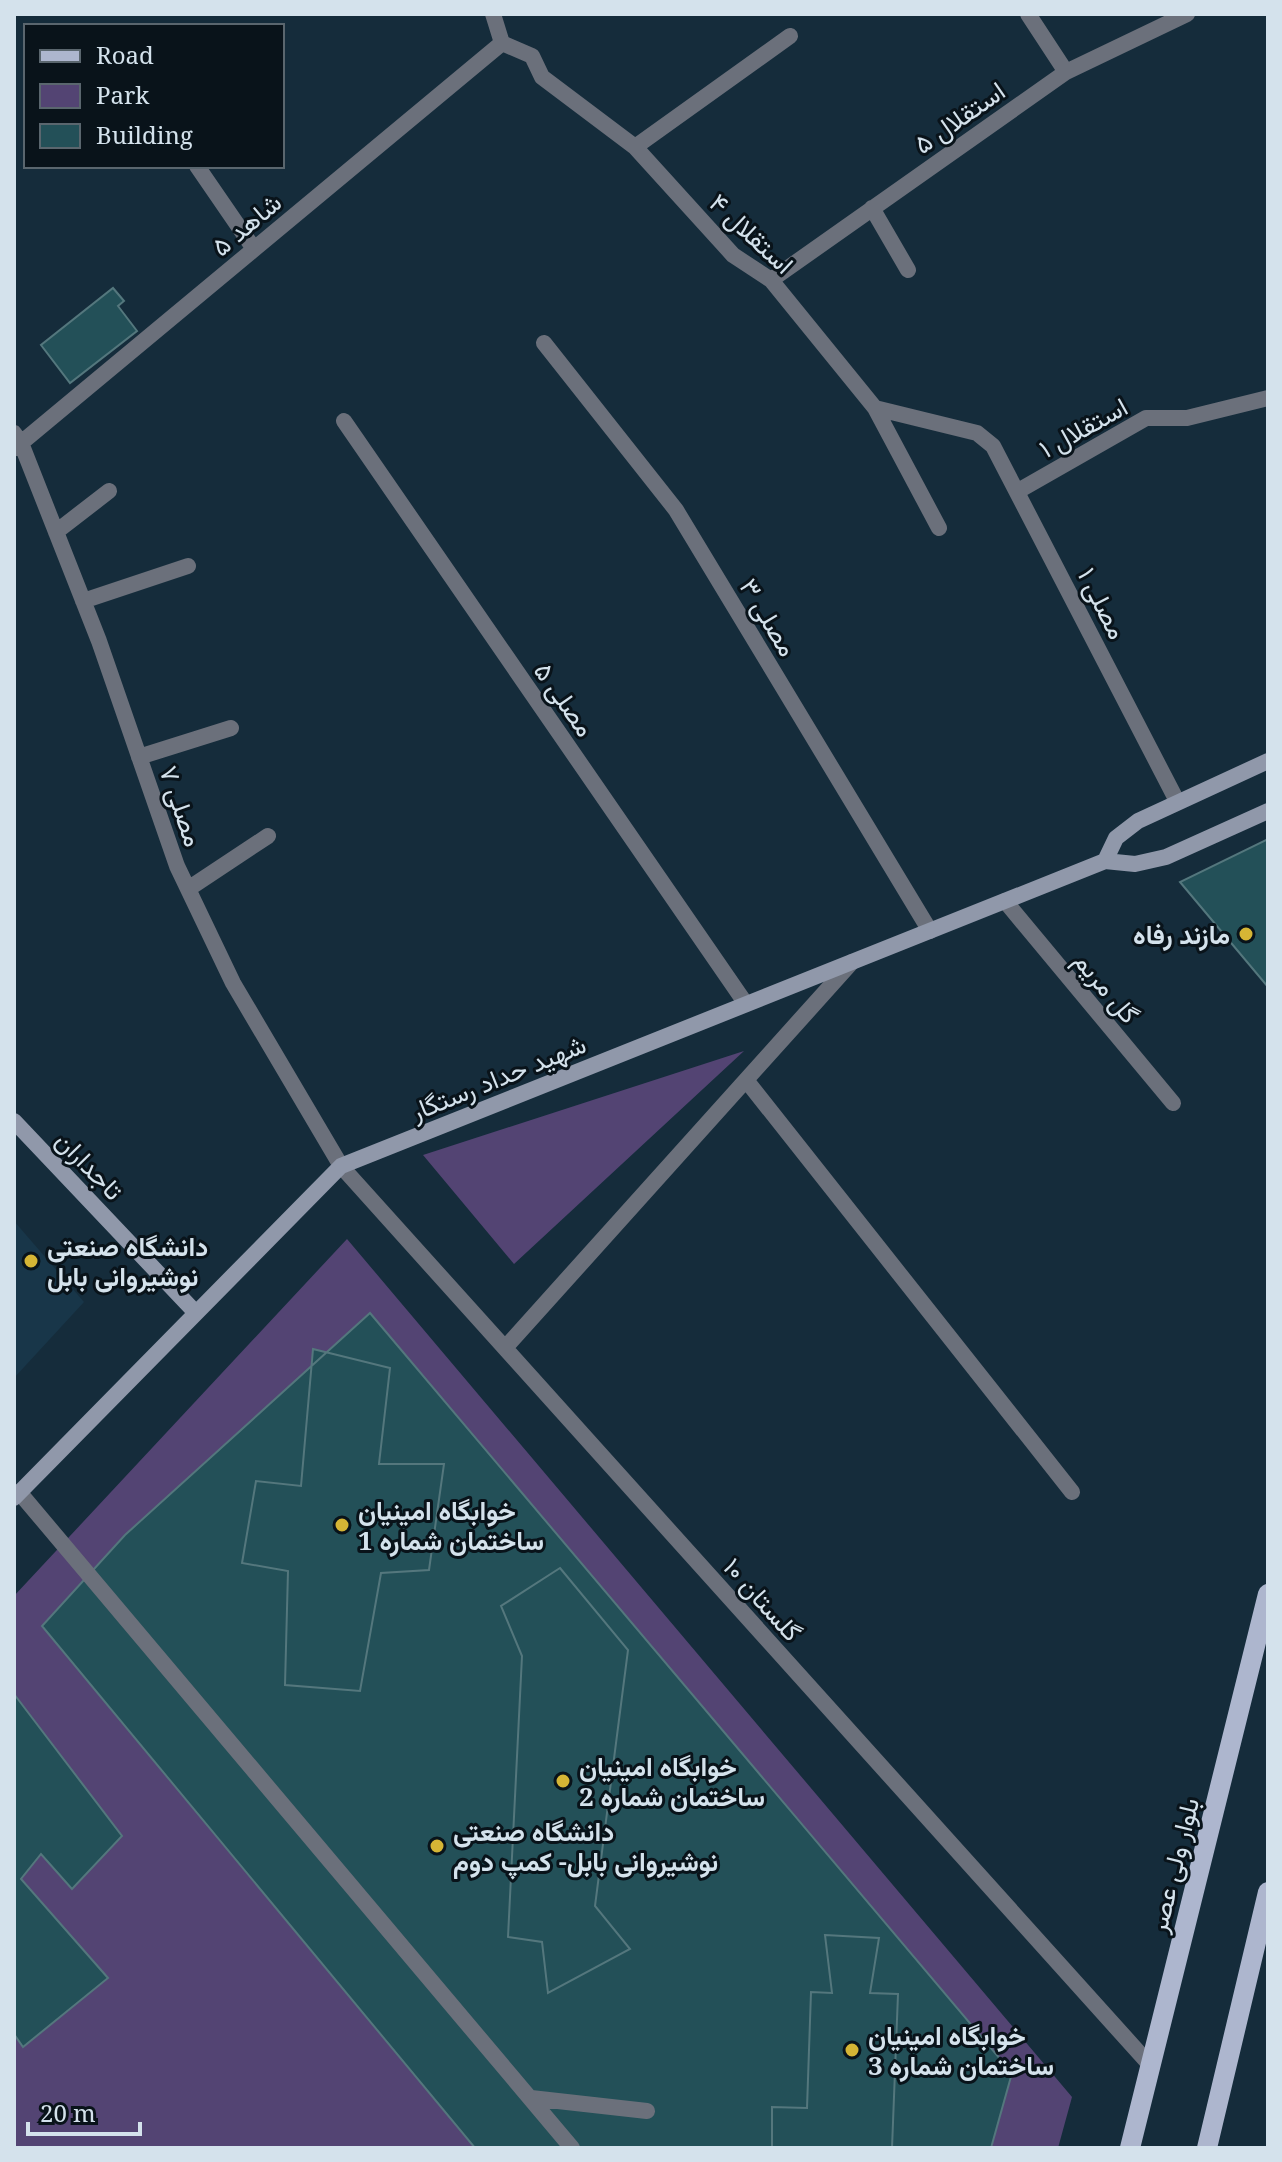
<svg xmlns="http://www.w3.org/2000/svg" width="1282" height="2162" viewBox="0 0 1282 2162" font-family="'Noto Serif',Vazirmatn,serif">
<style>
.built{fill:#183649}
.green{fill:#534473}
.building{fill:#235058;stroke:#54777d;stroke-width:2}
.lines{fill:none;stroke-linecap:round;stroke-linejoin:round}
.street{stroke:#6b707b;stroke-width:16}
.secondary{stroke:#9098aa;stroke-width:16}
.primary{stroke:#adb6ce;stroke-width:20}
.poi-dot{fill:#d5b535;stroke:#09131a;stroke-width:3}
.labels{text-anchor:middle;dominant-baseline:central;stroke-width:6;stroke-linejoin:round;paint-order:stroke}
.street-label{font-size:26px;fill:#d4e2ec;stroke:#09131a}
.poi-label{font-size:26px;font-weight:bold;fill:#d4e2ec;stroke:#09131a;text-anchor:start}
</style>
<rect width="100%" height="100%" fill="#152c3b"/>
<!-- built -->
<path class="built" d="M14 1221 84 1302 14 1378Z"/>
<!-- green -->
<path class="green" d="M744 1051 514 1264 423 1155Z
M347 1239 1072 2097 1058 2148H14V1596Z"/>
<!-- building -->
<path class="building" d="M113 288 124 301 118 306 137 331 70 383 41 345Z
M1268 839V987L1180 882Z
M370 1313 1012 2073 991 2148H475L42 1626 125 1535Z
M313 1349 390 1368 379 1464H444L429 1570 381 1573 360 1691 285 1685 288 1571 242 1563 256 1481 301 1486Z
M560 1568 628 1650 595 1906 630 1949 548 1993 542 1942 508 1937 522 1656 501 1606Z
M14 1694 122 1836 72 1889 41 1854 21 1879 108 1978 23 2047 14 2034Z
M825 1935 879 1938 870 1993 898 1994 892 2148H772V2107L807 2108 811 1992 832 1993Z"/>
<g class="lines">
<!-- street -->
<path class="street" d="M493 14 502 43 532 56 542 77 635 147 733 255 771 280 875 408 939 528
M1028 14 1066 72
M635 147 790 36
M197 166 254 249
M872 208 908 270
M771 280 1066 72 1187 14
M544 343 676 510 930 931
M875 408 977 433 993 446 1177 801
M344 421 746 1004
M14 433 21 443 99 641 177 866 233 983 341 1166 1150 2065
M15 448 502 43
M1018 491 1146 418H1187L1268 398
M56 532 109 491
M83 601 188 566
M139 757 231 728
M188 889 268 836
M1005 901 1173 1103
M746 1080 1072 1492
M505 1348 852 962
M19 1492 572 2148
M531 2098 647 2111"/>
<!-- secondary -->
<path class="secondary" d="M1268 761 1138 821 1116 838 1105 861 1135 864 1166 857 1268 811
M14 1121 196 1313
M14 1498 341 1166 1105 861"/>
<!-- primary -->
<path class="primary" d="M1130 2148 1268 1594
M1207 2148 1268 1892"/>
</g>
<!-- markers -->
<g class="poi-dot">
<circle cx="1246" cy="934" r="8"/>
<circle cx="31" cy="1261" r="8"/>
<circle cx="342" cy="1525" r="8"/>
<circle cx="563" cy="1781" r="8"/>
<circle cx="437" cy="1846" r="8"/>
<circle cx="852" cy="2050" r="8"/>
</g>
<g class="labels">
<!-- street labels -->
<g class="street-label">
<text transform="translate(959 117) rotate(-35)">استقلال ۵</text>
<text transform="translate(246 224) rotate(-40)">شاهد ۵</text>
<text transform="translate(752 233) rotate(43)">استقلال ۴</text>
<text transform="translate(1083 427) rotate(-29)">استقلال ۱</text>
<text transform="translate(1103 603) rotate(63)">مصلی ۱</text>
<text transform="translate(769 617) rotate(59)">مصلی ۳</text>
<text transform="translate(565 699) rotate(55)">مصلی ۵</text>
<text transform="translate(182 806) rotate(71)">مصلی ۷</text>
<text transform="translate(1107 987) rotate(50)">گل مریم</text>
<text transform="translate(498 1077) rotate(-22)">شهید حداد رستگار</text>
<text transform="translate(90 1165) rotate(46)">تاجداران</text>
<text transform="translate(763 1599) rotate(48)">گلستان ۱۰</text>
<text transform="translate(1173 1865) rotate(-76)">بلوار ولی عصر</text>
</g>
<!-- poi labels -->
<g class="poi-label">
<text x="1230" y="934" text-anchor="end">مازند رفاه</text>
<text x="47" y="1246">دانشگاه صنعتی<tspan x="47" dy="30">نوشیروانی بابل</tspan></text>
<text x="358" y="1510">خوابگاه امینیان<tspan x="358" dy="30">ساختمان شماره 1</tspan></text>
<text x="579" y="1766">خوابگاه امینیان<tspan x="579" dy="30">ساختمان شماره 2</tspan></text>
<text x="453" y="1831">دانشگاه صنعتی<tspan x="453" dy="30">نوشیروانی بابل- کمپ دوم</tspan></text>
<text x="868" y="2035">خوابگاه امینیان<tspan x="868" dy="30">ساختمان شماره 3</tspan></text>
</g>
</g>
<!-- border -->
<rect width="1282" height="2162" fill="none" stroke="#d4e2ec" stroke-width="32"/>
<!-- legend -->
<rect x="24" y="24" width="260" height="144" fill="#09131a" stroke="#5a666e" stroke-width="2"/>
<rect x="40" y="50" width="40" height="12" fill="#adb6ce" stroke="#5a666e" stroke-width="2"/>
<text x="96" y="64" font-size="24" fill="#d4e2ec">Road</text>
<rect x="40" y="84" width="40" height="24" fill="#534473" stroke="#5a666e" stroke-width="2"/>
<text x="96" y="104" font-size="24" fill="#d4e2ec">Park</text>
<rect x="40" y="124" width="40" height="24" fill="#235058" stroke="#5a666e" stroke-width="2"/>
<text x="96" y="144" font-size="24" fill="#d4e2ec">Building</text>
<!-- scale -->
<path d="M28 2122v12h112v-12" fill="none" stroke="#d4e2ec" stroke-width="4"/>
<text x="40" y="2122" font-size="24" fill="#d4e2ec" stroke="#09131a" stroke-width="6" paint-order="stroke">20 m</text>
</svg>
